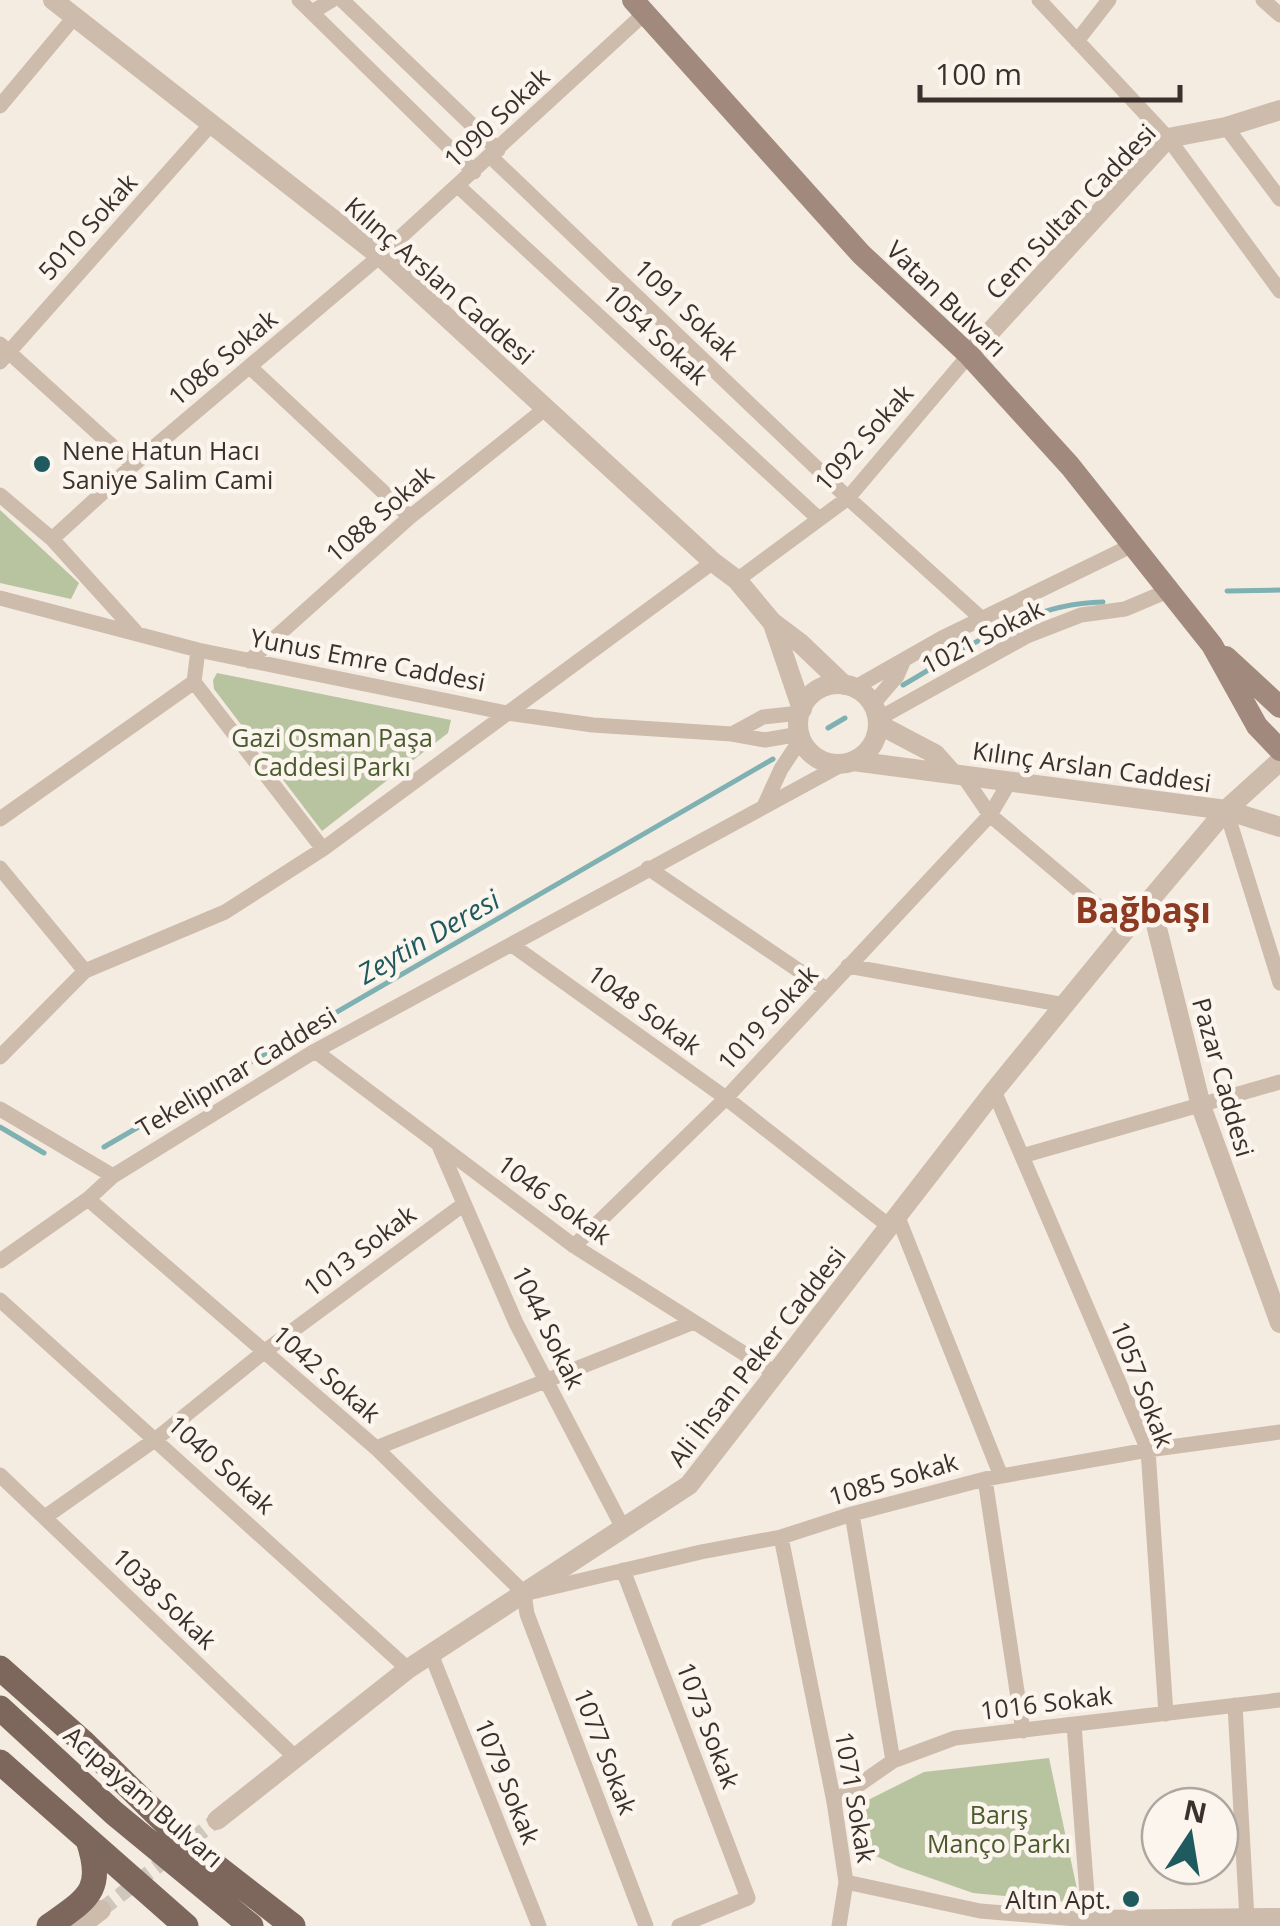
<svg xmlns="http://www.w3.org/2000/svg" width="1280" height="1926" viewBox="0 0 1280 1926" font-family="'Open Sans',sans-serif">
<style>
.green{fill:#b8c4a0}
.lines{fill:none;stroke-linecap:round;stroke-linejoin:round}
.stream{stroke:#7fb0b2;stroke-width:5}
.minor-tunnel{stroke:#cfc6bd;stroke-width:15;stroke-dasharray:15 8;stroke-linecap:butt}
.minor{stroke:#cdbbac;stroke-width:15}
.tertiary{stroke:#cdbbac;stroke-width:20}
.secondary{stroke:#a18a7d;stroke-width:22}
.primary{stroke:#7d675c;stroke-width:25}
.poi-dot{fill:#1f5a5e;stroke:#fbf5ee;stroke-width:4}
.labels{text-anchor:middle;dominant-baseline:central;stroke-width:9;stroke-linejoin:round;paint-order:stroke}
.street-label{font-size:25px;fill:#3b302b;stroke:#fbf5ee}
.poi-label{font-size:25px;fill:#3b302b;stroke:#fbf5ee;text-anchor:start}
.park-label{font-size:25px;fill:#4a5a2e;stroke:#fbf5ee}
.water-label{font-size:28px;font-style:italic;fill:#1f5a5e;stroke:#fbf5ee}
.district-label{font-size:35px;font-weight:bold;fill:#8c3b22;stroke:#fbf5ee}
</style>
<rect width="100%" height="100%" fill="#f4ebe1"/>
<!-- green -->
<path class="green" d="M0 510 79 583 71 599 0 583Z
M217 673 451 720 448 733 322 831 214 689 213 680Z
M1049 1758 1077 1889 1068 1902 973 1893 899 1867 874 1855 854 1828 864 1802 924 1772Z"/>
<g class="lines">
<!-- stream -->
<path class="stream" d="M1227 591 1280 590
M903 685C967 648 1027 603 1103 602
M828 728 845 718
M0 1127 44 1153
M104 1147 773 759"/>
<!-- minor-tunnel -->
<path class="minor-tunnel" d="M101 1910 217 1820"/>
<!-- minor -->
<path class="minor" d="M299 0 474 172
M342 0 498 150
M1039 0 1168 138 1280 291
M1263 0 1280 15
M312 12 332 0
M1077 41 1109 0
M0 106 76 15
M1226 127 1280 199
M491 157 848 498 982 619
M458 186 819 519
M0 344 133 465
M0 362 212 123
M250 367 410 517
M0 495 52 539 135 631
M52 539 133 465 380 256 645 13
M737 580 848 498 969 355
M0 598 198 650 507 713 593 725 732 734 765 740 800 734
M249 661 410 517 546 408
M194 682 323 849
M854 688 942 638 1135 544
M872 705 897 676 903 662
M878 719 1027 636 1081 615 1125 609 1170 590
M732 734 763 717 800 713
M962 774 990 815 1126 930
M765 804 781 769 801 739
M1226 810 1280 983
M0 819 194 682 198 650
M0 868 85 971
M648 868 826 989
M512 945 726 1098 889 1226
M848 966 1065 1005
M315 1051 574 1246 775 1373
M0 1057 85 971 225 912 323 849 713 562
M994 1091 1148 1450 1166 1714
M0 1109 113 1176
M440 1148 516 1323 623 1528
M1022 1156 1280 1082
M88 1199 376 1448 524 1593
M897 1215 1001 1476
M574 1246 726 1098 990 815 1010 781
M0 1261 88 1199 113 1176 315 1051 843 764
M0 1300 408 1669
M376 1448 694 1322
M0 1475 296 1758
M985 1479 1023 1731
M852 1514 893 1761
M45 1517 156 1439 265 1351 464 1204
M781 1537 834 1802 846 1882 839 1926
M623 1570 748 1898 679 1926
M532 1592 701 1552 781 1537 852 1514 985 1479 1148 1450 1280 1432
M524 1593 527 1614 646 1926
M431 1654 539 1926
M1235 1705 1247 1919
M834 1802 893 1761 955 1738 1280 1700
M846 1882 980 1911 1089 1920 1074 1725"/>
<!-- tertiary -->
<path class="tertiary" d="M53 0 380 256 713 562 737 580 772 622 800 643 844 685
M969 355 1168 138 1226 127 1280 110
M773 624 802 709
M798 724a40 40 0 1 1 80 0a40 40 0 1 1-80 0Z
M878 724 935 754 951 772
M853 761 1226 810 1280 827
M1150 900 1201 1106 1280 1323
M217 1820 408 1669 689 1485 994 1091 1150 900 1226 810 1280 761
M1089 1920 1280 1918
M80 1926 101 1910"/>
<!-- secondary -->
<path class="secondary" d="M633 0 861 254 969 355 1070 466 1212 645 1257 726 1280 750
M1226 657 1280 707"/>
<!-- primary -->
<path class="primary" d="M0 1668 82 1741 186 1843 293 1926
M0 1708 114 1813 251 1926
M0 1762 186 1926
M49 1926C88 1898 105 1891 88 1840"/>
</g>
<!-- markers -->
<g class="poi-dot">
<circle cx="42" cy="464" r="10"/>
<circle cx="1131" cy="1899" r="10"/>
</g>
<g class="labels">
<!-- street labels -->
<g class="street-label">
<text transform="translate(496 117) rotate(-43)">1090 Sokak</text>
<text transform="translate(1070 211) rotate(-46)">Cem Sultan Caddesi</text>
<text transform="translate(87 226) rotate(-48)">5010 Sokak</text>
<text transform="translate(440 280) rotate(41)">Kılınç Arslan Caddesi</text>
<text transform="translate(947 298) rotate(44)">Vatan Bulvarı</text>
<text transform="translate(687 309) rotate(44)">1091 Sokak</text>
<text transform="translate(656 334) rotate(43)">1054 Sokak</text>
<text transform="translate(222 357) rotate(-40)">1086 Sokak</text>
<text transform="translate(863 437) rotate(-48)">1092 Sokak</text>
<text transform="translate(379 513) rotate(-41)">1088 Sokak</text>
<text transform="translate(982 636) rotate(-27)">1021 Sokak</text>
<text transform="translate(368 659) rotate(11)">Yunus Emre Caddesi</text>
<text transform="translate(1092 766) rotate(8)">Kılınç Arslan Caddesi</text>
<text transform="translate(645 1009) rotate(36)">1048 Sokak</text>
<text transform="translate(767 1017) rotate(-47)">1019 Sokak</text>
<text transform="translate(236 1071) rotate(-31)">Tekelipınar Caddesi</text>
<text transform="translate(1224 1077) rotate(74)">Pazar Caddesi</text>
<text transform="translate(555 1199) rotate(36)">1046 Sokak</text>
<text transform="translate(359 1250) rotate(-37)">1013 Sokak</text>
<text transform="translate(549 1327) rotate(64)">1044 Sokak</text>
<text transform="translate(756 1356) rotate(-52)">Ali İhsan Peker Caddesi</text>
<text transform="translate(327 1373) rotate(41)">1042 Sokak</text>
<text transform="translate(1143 1384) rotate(69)">1057 Sokak</text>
<text transform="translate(222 1464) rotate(42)">1040 Sokak</text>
<text transform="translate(893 1478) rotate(-16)">1085 Sokak</text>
<text transform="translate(165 1598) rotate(44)">1038 Sokak</text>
<text transform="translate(1046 1702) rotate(-7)">1016 Sokak</text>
<text transform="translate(709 1725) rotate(69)">1073 Sokak</text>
<text transform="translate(606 1751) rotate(69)">1077 Sokak</text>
<text transform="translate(508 1781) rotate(68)">1079 Sokak</text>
<text transform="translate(144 1796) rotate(41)">Acıpayam Bulvarı</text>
<text transform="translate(856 1797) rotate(80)">1071 Sokak</text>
</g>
<!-- poi labels -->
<g class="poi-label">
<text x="62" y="450">Nene Hatun Hacı<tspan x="62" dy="29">Saniye Salim Cami</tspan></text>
<text x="1111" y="1899" text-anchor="end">Altın Apt.</text>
</g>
<!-- park labels -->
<g class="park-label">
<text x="332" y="737">Gazi Osman Paşa<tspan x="332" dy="29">Caddesi Parkı</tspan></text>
<text x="999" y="1814">Barış<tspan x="999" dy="29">Manço Parkı</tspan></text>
</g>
<!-- water labels -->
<g class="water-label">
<text transform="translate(428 936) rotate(-30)">Zeytin Deresi</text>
</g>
<!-- district labels -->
<g class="district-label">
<text x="1143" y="909">Bağbaşı</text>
</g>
</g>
<!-- north arrow -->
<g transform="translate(1190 1836) rotate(12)"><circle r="48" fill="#fbf5ee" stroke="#aea6a0" stroke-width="2.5"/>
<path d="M0-8L18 38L0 25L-18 38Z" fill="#1f5a5e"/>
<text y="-15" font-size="28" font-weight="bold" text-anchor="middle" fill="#3b302b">N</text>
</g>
<!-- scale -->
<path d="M920 85v15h260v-15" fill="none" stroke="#3b302b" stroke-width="5"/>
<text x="935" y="85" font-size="30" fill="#3b302b" stroke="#fbf5ee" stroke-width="8" paint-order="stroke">100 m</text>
</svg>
